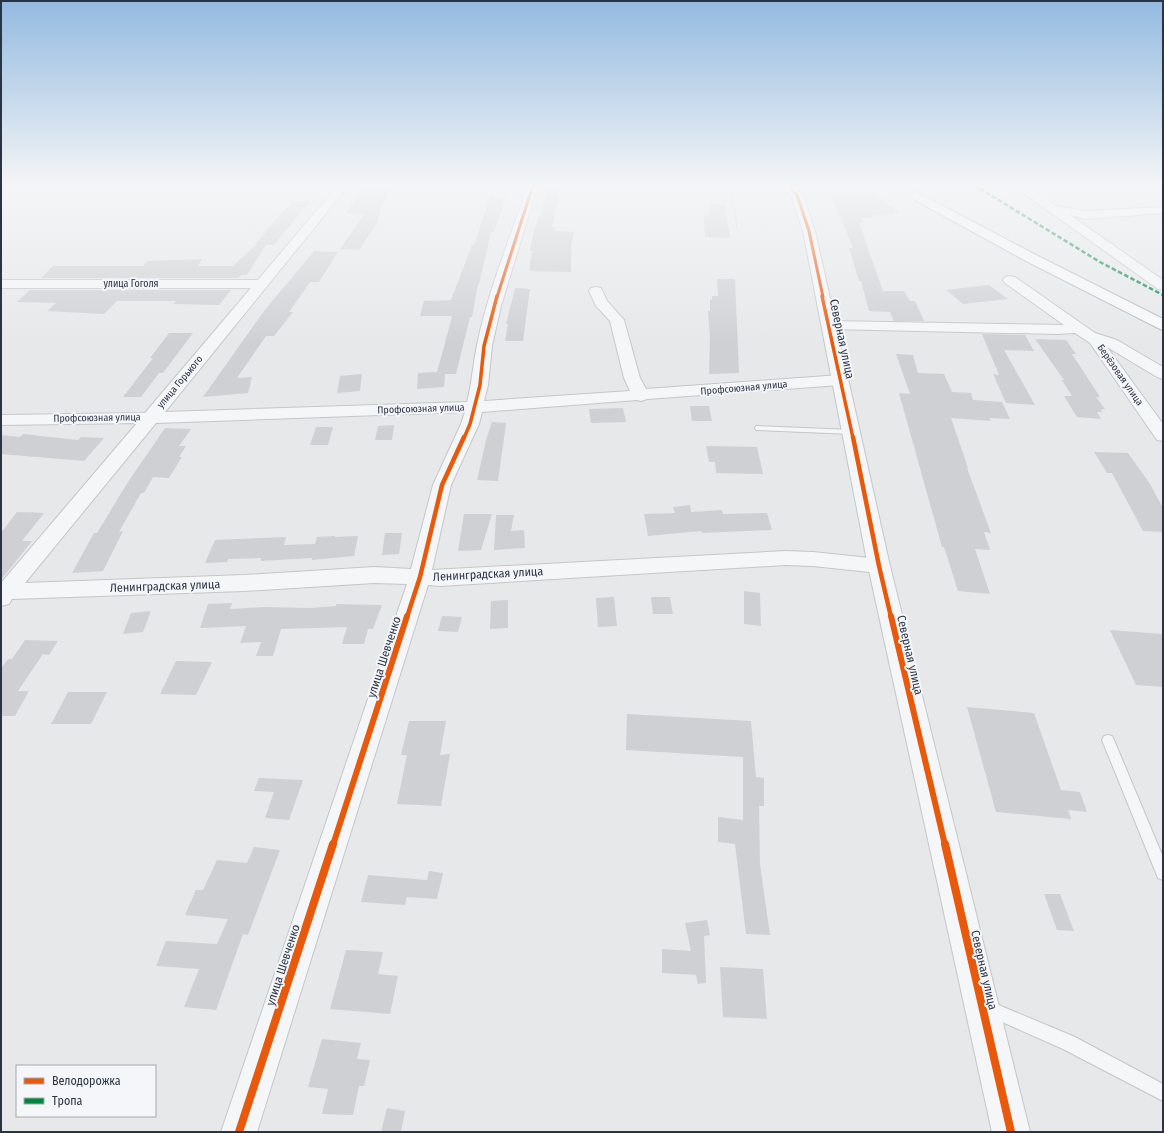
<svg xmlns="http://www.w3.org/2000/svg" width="1164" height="1133" viewBox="0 0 1164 1133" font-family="'Fira Sans Condensed',sans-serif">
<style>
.building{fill:#ced0d3}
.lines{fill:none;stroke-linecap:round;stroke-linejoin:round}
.service-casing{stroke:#c4c6c8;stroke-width:2}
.minor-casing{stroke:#c4c6c8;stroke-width:2}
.tertiary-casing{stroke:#c4c6c8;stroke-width:2}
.trunk-casing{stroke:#b8bbbf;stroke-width:2}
.path{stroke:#c5c6ca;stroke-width:1.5;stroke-dasharray:2 2;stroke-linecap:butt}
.service{fill:#f5f6f7;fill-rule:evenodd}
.minor{fill:#f5f6f7;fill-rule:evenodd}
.tertiary{fill:#f5f6f7;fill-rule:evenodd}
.trunk{fill:#f8f8f8;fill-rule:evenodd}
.quiet{stroke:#00873e;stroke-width:2.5;stroke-dasharray:4.5 2.5;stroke-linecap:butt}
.cycleway-far4-casing{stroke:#f4f6f9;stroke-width:4.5}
.cycleway-far3-casing{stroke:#f4f6f9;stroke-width:5.5}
.cycleway-far2-casing{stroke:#f4f6f9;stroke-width:7}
.cycleway-far1-casing{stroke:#f4f6f9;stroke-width:8}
.cycleway-casing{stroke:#f4f6f9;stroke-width:10}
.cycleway-far4{stroke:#e8590c;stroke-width:3}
.cycleway-far3{stroke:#e8590c;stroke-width:3.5}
.cycleway-far2{stroke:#e8590c;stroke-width:4.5}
.cycleway-far1{stroke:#e8590c;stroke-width:6}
.cycleway{stroke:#e8590c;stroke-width:8}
.labels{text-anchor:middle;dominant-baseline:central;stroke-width:4;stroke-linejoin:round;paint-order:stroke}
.far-street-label{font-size:10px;fill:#2b3445;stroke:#f4f6f9}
.street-label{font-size:12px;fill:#2b3445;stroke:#f4f6f9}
</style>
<rect width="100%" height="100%" fill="#e6e8ea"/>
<!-- building -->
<path class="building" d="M367 185 388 186 376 225 359 250 340 249 364 214 346 213Z
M548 185H561L552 227H556L555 231 574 232 571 247V272L529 271 532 251H530L534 231 539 216H541Z
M830 191 872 193 899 213 871 216 872 218H861L863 223H859L883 291H904L910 301H915L924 321H894L890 312 869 311 861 281H859L849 248H853Z
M490 197H506L494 232H491L479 284H478L472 317H470L456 374H445L444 387 417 389 418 373 437 372 452 317 451 316H420L424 301 451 300 472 245H474Z
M293 201H310L274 245H266L247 275H241L238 278H41L53 266H143L148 261 202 259 198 266H233L257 244H255L267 231H265Z
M709 204 725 205 730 238 705 237 704 216H709Z
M314 251 338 252 319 282H310L289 312H293L274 336H266L237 378 252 377 248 393 203 397 264 311Z
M717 279H735L739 373 709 374 710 339 708 311H710V299L712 300V296H718Z
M989 285 1008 299 963 304 946 290Z
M515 288 530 289 523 341H505L508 324H506Z
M30 290H231L219 305 173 304 176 301H117L104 314 47 311 56 303 17 302Z
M169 333H193L163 373H159L141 397H123L153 358H150Z
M982 334 1025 335 1034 351 1004 350 1035 405 1006 403 993 374 999 375Z
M1035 339 1066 340 1076 354H1072L1100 397H1096L1105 409H1101L1102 412H1097L1101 419 1077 417 1064 396H1072L1062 380H1064Z
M896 354 913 355 918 373 944 374 952 392 971 393 973 400 1002 402 1010 419 989 418 991 421 951 418 968 468H967L991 533 984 532 990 550 975 549 990 594 958 591 944 547H942L899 393 910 394Z
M362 374 360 391 337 393 340 376Z
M690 406H709L712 421H692Z
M623 408 626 422 591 423 589 409Z
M492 422 506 423 498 481 477 480 486 440Z
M394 425 392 440H375L378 426Z
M316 427H333L328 445H310Z
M165 428 191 429 179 446H186L179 457H182L169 478 153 477 144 493H141L119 532 123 531 103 571 72 573 94 533H97L128 482Z
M23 434 78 440 81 437 104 438 84 461 1 454V435L20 437Z
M706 446 757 447 763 474 716 473 715 462H709Z
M1094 452 1128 453 1150 484 1163 508V532L1143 531 1112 473H1107Z
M690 505 691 512 722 510 723 514 767 513 772 530 702 533 701 531 648 536 644 514 675 513 673 507Z
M17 512 44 513 22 541H32L1 580V533Z
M464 514H492L481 550 458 551Z
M496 515H514L511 531 524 530 525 548 494 550Z
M385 533H402L399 554 382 555Z
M335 536V537L358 536 354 556 312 560V558L261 561V558L228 559 227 562 205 563 215 540 286 537 284 545 315 544 317 537Z
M744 591 760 593 761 626 744 624Z
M614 597 617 626 598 627 596 598Z
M651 597H670L673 614H653Z
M508 600V628L490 629 491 601Z
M232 603 230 609 265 607 310 608 336 606V604L382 605 373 629H368L364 644H342L347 627 281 629 273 656H256L261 642 240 643 246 626 200 628 208 604Z
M151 611 143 632 123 634 131 613Z
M442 616 462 617 458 632 438 631Z
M1110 630 1163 634V687L1136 685Z
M25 640 58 641 49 655 43 654 18 691H29L15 716H1V668L8 659H12Z
M176 661 212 662 196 695 160 694Z
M68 692H107L91 724H51Z
M967 707 1034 713 1061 790 1080 792 1087 812 1068 810 1071 819 996 812Z
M627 714 751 721 756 777 764 778V806H759L760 864 770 935 746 934 735 844 718 842V817L743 820V757L626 750Z
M409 721H446L440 755 450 754 441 806 397 804 407 755H401Z
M259 778 303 780 289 820 265 818 274 792 254 791Z
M254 847 280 850 248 935 243 934 216 1010 184 1007 199 969 156 966 166 941 217 944 228 919 185 915 196 890H203L217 860 247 863Z
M429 871 443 873 437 899 407 897 405 905 361 902 368 875 427 880Z
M1044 894H1060L1074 931 1057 930Z
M707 920 710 935 704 936 706 983 698 984 696 975 662 973V949L691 951 685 923Z
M346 950 383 952 378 974 398 976 390 1014 330 1009Z
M720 967 763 969 767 1019 723 1017Z
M322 1039 361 1043 357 1059 370 1060 364 1086H359L353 1115 322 1114 328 1089 308 1087Z
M387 1108 405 1111 401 1132H381Z"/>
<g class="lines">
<defs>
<path id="service" d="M756 426 852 430 856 432 852 434 759 430H756L755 428Z
M1108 735 1112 736 1114 740 1163 857V880L1158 878 1102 740 1104 736Z
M989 1001 1075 1037 1163 1084V1101L1063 1049 984 1014 981 1009 984 1004Z"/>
<path id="minor" d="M338 185H349L165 412 467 402C472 383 473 364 477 345 488 291 510 238 528 185H538L501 306 492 346 488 385 484 401 630 391 624 378 610 321 596 306 589 291 591 288 596 287 601 288 607 301 624 320 640 378 646 389 840 375 846 377 848 380 846 383 840 385 647 399 641 401 637 400 482 412 479 424 451 485 432 570 786 551 813 552 879 559 886 561 889 566 886 571 879 573 813 566 786 565 440 586 428 585 257 1132H221L407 584 374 583 244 591 12 599 9 604 1 606V583L137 423 1 425V415L145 413 251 288H1V280H258ZM465 412 461 424 433 485 411 569 374 567 244 575 25 583 156 423Z
M1014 185H1026L1056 206 1085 211 1163 207V213L1085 219 1070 215 1163 280V290L1158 289 1015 187Z
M1010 276 1015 277 1095 333 1117 340 1163 367V379L1157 377 1107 347 1163 424V441L1157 440 1090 343 1075 333 1057 334 829 329 824 328 822 325 824 322 829 321 1064 325 1005 283 1003 280 1005 277Z"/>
<path id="tertiary" d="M782 185H794L803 195 815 231 890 566 1030 1132H992L868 566 803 231 791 196Z"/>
<path id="trunk" d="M889 185H903L1036 255 1163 319V330L1158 328 1026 261 891 187Z"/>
</defs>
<!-- service casing -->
<use href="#service" class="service-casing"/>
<!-- minor casing -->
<use href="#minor" class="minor-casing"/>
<!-- tertiary casing -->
<use href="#tertiary" class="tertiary-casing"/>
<!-- trunk casing -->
<use href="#trunk" class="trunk-casing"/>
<!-- path -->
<path class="path" d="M1 185H11
M730 185 737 227"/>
<!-- service -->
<use href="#service" class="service"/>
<!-- minor -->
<use href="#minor" class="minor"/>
<!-- tertiary -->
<use href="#tertiary" class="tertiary"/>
<!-- trunk -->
<use href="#trunk" class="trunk"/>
<!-- quiet -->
<path class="quiet" d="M974 185 1100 262 1163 295"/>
<defs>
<path id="cycleway-far4" d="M788 185 797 195 809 231 823 297
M497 297 533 185"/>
<path id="cycleway-far3" d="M822 296 853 438
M464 438 470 424 480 385 484 346 497 296"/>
<path id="cycleway-far2" d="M853 437 879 566 891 617
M407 617 420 577 442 485 464 437"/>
<path id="cycleway-far1" d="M891 616 945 845
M333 845 407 616"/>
<path id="cycleway" d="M945 844 1011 1132
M239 1132 333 844"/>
</defs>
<!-- cycleway-far4 casing -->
<use href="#cycleway-far4" class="cycleway-far4-casing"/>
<!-- cycleway-far3 casing -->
<use href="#cycleway-far3" class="cycleway-far3-casing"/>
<!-- cycleway-far2 casing -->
<use href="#cycleway-far2" class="cycleway-far2-casing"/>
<!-- cycleway-far1 casing -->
<use href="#cycleway-far1" class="cycleway-far1-casing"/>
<!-- cycleway casing -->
<use href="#cycleway" class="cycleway-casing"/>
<!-- cycleway-far4 -->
<use href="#cycleway-far4" class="cycleway-far4"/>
<!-- cycleway-far3 -->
<use href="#cycleway-far3" class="cycleway-far3"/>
<!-- cycleway-far2 -->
<use href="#cycleway-far2" class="cycleway-far2"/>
<!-- cycleway-far1 -->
<use href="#cycleway-far1" class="cycleway-far1"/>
<!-- cycleway -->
<use href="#cycleway" class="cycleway"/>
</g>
<!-- sky -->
<linearGradient id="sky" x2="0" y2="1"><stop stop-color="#93bae0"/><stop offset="0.54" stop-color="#f4f5f6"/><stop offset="1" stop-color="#f4f5f6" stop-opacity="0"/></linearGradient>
<rect width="1164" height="343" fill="url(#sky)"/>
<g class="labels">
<!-- far-street labels -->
<g class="far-street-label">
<text x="131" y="284">улица Гоголя</text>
<text transform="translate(1120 375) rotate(55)">Берёзовая улица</text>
<text transform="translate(180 382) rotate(-50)">улица Горького</text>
<text transform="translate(744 388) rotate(-5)">Профсоюзная улица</text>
<text transform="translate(421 409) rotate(-2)">Профсоюзная улица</text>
<text transform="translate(97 418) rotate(-1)">Профсоюзная улица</text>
</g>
<!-- street labels -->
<g class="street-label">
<text transform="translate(842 339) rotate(78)">Северная улица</text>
<text transform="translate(488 574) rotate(-3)">Ленинградская улица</text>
<text transform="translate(165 586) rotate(-2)">Ленинградская улица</text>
<text transform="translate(910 655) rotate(77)">Северная улица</text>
<text transform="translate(384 657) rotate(-72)">улица Шевченко</text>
<text transform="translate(283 965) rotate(-72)">улица Шевченко</text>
<text transform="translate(984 970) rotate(77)">Северная улица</text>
</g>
</g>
<!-- border -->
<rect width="1164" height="1133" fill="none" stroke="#2b3445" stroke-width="4"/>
<!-- legend -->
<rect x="16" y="1065" width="140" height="52" fill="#f4f6f9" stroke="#a4a8b1"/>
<rect x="24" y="1078" width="20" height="6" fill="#e8590c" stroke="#a4a8b1"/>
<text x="52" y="1085" font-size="12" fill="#2b3445">Велодорожка</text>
<rect x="24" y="1098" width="20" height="6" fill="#00873e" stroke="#a4a8b1"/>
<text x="52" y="1105" font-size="12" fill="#2b3445">Тропа</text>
</svg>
